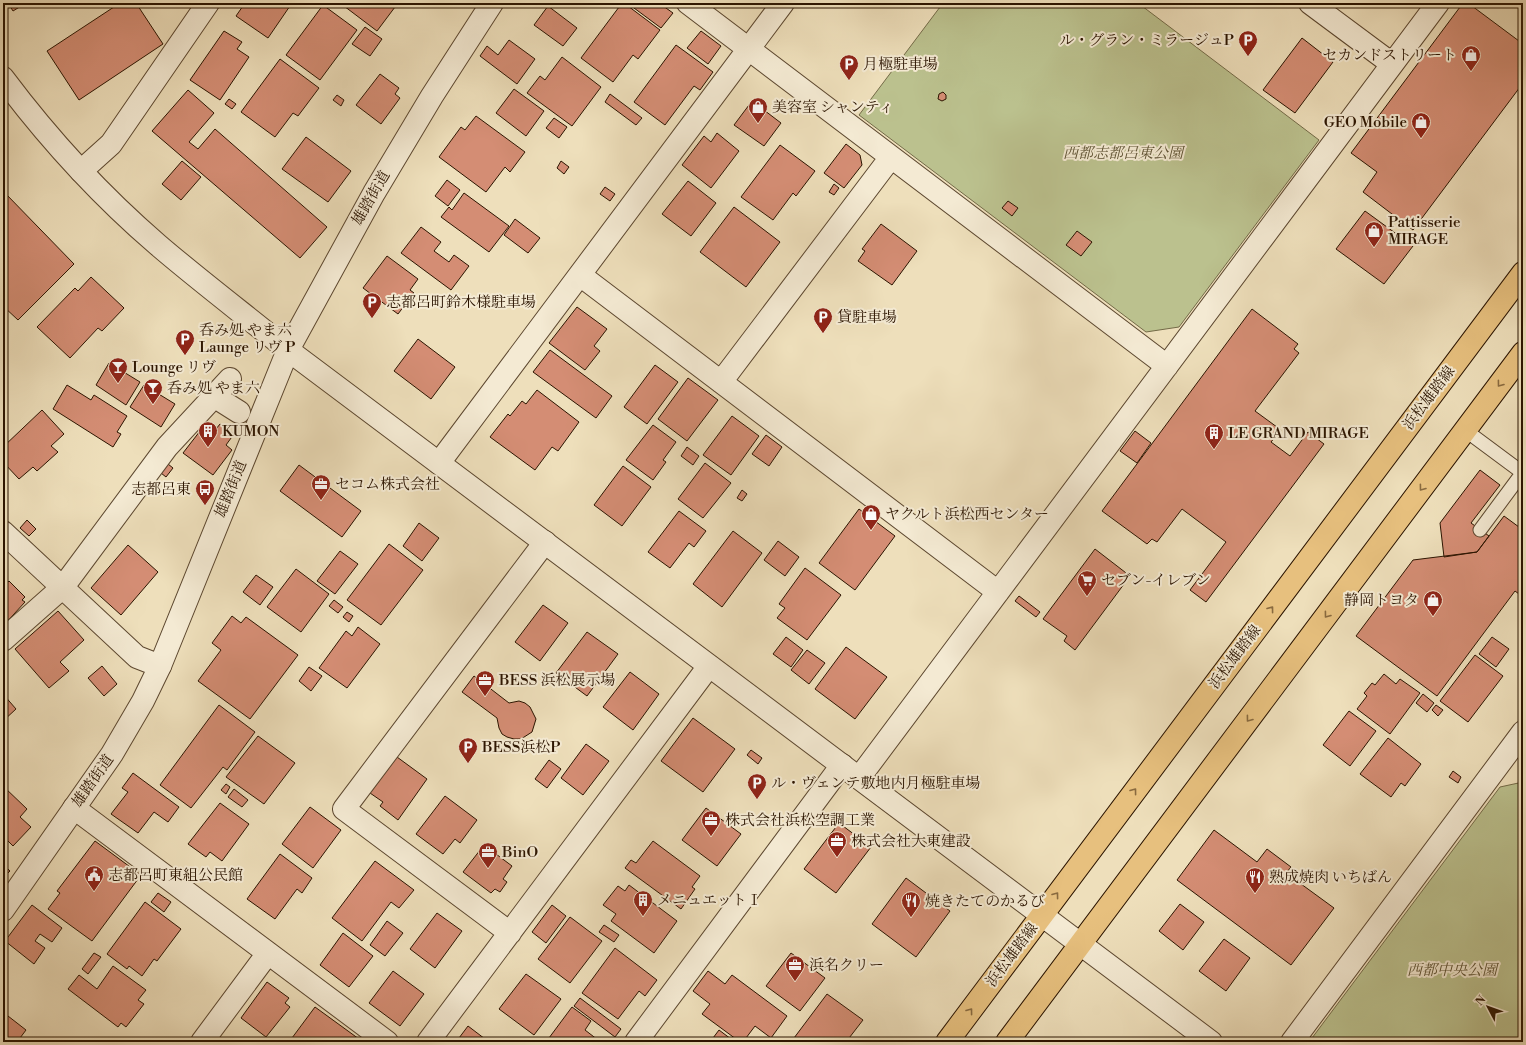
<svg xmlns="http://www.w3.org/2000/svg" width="1526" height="1045" viewBox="0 0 1526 1045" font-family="'Libre Bodoni','Noto Serif JP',serif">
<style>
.green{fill:#bbc18e;stroke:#736a47}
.building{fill:#d48d74;stroke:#2b1400}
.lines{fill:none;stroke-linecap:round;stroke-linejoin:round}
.service-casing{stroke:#5c472f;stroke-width:15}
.minor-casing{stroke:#5c472f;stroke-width:24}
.tertiary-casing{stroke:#5c472f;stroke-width:24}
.primary-casing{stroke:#2b1400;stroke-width:24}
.service{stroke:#f4ead3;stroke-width:13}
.minor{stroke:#f4ead3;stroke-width:22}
.tertiary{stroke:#f4ead3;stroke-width:22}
.primary{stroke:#e7c07e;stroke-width:22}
.oneway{stroke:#896a3f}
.labels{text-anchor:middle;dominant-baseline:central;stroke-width:4;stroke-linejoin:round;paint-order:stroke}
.poi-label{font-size:15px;fill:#2b1400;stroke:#f4ead3;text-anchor:start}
.park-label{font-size:15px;font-style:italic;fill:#5d5132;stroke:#f4ead3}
.street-label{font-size:15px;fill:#2b1400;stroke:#f4ead3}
</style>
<rect width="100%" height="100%" fill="#eedfbb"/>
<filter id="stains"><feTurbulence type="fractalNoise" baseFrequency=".005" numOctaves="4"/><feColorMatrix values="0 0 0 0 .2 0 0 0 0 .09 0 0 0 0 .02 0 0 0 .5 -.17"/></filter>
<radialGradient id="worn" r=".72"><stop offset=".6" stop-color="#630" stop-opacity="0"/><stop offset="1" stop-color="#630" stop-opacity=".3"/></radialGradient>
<!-- green -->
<path class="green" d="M943 3H1138L1319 140 1179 327 1146 332 859 115Z
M1523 782V1042H1309L1500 787Z"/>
<!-- building -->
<path class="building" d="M8 3H26L13 11Z
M120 3H136L163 44 79 100 47 51Z
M245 3H292L268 38 236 16Z
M340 3H398L377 31Z
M622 3H624L660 30 638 59 633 55 613 82 581 58Z
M638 3H659L673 13 661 28 634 8Z
M1463 3H1468L1523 44V83L1413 230 1363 192 1377 172 1351 153Z
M323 5 357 30 320 80 286 55Z
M548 6 577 28 563 46 534 25Z
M365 27 382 39 370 56 352 44Z
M224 31 242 42 237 49 249 57 220 100 190 80Z
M701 31 721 46 708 64 687 48Z
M1302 38 1333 62 1295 113 1263 90Z
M509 40 535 59 517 84 480 56 487 46 498 55Z
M676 45 713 72 700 90 694 86 665 125 634 102Z
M562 57 601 87 572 126 527 93 540 76 545 80Z
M280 59 319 88 298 116 293 113 275 137 241 112Z
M380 74 399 88 395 94 400 98 381 124 356 105Z
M514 89 544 111 526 136 496 113Z
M188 90 214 113 189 142 198 149 215 129 327 227 300 258 152 131Z
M943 92 946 95V99L942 101 938 99 939 94Z
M610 94 642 118 636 125 605 102Z
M337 95 344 100 341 106 333 100Z
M229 99 236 104 232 109 225 104Z
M752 101 781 123 764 146 734 125Z
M476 116 525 152 510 172 505 167 486 192 439 157 461 127 465 130Z
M554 118 567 127 559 138 546 128Z
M717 133 739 151 711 188 682 165 704 136 711 142Z
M306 137 351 171 328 202 282 169Z
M846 144 860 155 862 165 844 188 824 173Z
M780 145 815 171 796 196 793 193 773 220 741 197Z
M182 161 201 177 181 200 162 184Z
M561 161 569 167 564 174 557 168Z
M447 180 460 190 448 206 435 196Z
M688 181 716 203 691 236 662 214Z
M834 184 839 188 834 195 829 192Z
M605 187 615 194 610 201 600 194Z
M5 193 74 264 18 320 3 306V195Z
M464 193 509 226 489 252 441 217 449 207 452 210Z
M1008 201 1018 208 1012 216 1002 208Z
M734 207 780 242 746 287 700 252Z
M1365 211 1413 246 1384 284 1336 249Z
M515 219 540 238 528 253 504 235Z
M881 224 917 251 892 285 858 261 865 251 862 249Z
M421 227 441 242 434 251 449 262 454 255 469 266 451 290 401 253Z
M1077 231 1092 242 1081 256 1066 245Z
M387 256 418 279 410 290 414 293 398 314 363 288Z
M91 277 124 308 102 331 98 328 70 358 37 327 75 288 78 291Z
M577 307 607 329 594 346 600 351 585 370 549 343Z
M1252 309 1298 344 1294 349 1299 353 1255 411 1281 430 1271 442 1290 456 1308 432 1324 444 1206 602 1190 590 1226 542 1182 509 1157 542 1152 539 1147 544 1102 511Z
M418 339 455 367 431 399 394 371Z
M550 350 612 396 596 418 533 372Z
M109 363 140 382 126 405 96 385Z
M655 365 678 382 647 424 624 407Z
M688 378 718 400 687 441 658 419Z
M67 385 91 400 94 395 127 416 117 432 121 434 113 447 53 409Z
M144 385 175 404 161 427 130 407Z
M537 390 579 422 558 451 552 447 535 470 490 437 508 414 510 416 522 401 526 404Z
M42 410 64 434 51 446 58 452 37 471 33 467 19 479 3 462V447Z
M732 416 759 436 731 475 703 455Z
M207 422 216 429 220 424 234 434 226 445 232 450 213 475 183 453Z
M653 425 676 442 663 460 666 462 653 480 626 460Z
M1135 431 1151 443 1137 463 1120 451Z
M766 435 782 447 769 466 752 454Z
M687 447 699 456 693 465 681 456Z
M705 463 731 483 703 518 678 499Z
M168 464 173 468 166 477 161 473Z
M299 465 361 511 342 537 280 491Z
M623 466 651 487 622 526 594 505Z
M1480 470 1500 485 1471 523 1489 536 1477 552 1444 557 1440 523Z
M742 490 747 494 742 501 737 498Z
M859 509 895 536 855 590 819 563Z
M679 511 706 531 694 547 689 543 670 568 648 552Z
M1504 516 1523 530V597L1515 591 1437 696 1356 636 1413 560 1477 552Z
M27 520 36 529 29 536 20 528Z
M419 523 439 538 422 561 403 546Z
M733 531 762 553 722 607 693 584Z
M778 541 799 557 785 576 764 560Z
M389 544 423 570 381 625 347 600Z
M128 545 158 572 121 615 91 588Z
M1095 549 1130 576 1075 650 1064 641 1067 636 1043 619Z
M340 551 358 564 335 594 317 581Z
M805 568 841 595 807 640 777 618 785 608 779 604Z
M296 569 329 594 301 632 267 607Z
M256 575 273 587 260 605 243 592Z
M9 581 25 597 22 600 25 602 3 626V582L6 584Z
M1019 596 1040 612 1036 617 1015 601Z
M334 600 343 607 338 613 329 606Z
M543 605 568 623 540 661 515 642Z
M58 611 84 640 60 662 69 671 49 688 15 649Z
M347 612 353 616 349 622 343 617Z
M232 616 241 623 246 617 298 655 250 719 198 681 221 650 212 643Z
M358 627 380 644 347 688 319 668 346 631 352 636Z
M587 632 618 654 587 696 556 673Z
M786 637 803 650 791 667 773 654Z
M1492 637 1509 649 1496 667 1479 654Z
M846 647 887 677 855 719 815 689Z
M807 650 825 663 809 684 791 670Z
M1475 655 1503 676 1468 722 1440 701Z
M102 666 117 684 104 696 88 678Z
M309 667 322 676 311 691 299 681Z
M630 672 659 694 633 730 603 707Z
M1384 674 1396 684 1400 679 1420 693 1390 734 1357 709 1367 696 1364 693 1372 683 1375 685Z
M474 676 509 703 519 701 525 703 530 707 536 719 532 732 521 739H514L507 737 502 734 499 728 497 718 462 692Z
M3 694 16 709 3 721Z
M1423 694 1434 703 1427 712 1416 703Z
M219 705 255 732 227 770 223 767 191 808 160 785Z
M1436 705 1443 710 1438 716 1432 710Z
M1349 711 1376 731 1350 766 1323 745Z
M693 718 735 749 703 792 661 761Z
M258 736 295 763 264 804 226 777Z
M1388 738 1421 764 1405 786 1401 783 1391 797 1360 774Z
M586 744 609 761 583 795 561 778Z
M751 750 762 758 758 764 747 755Z
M397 757 427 779 398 820 380 806 383 802 370 793Z
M549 760 561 769 547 788 535 779Z
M1453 771 1461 777 1458 783 1449 777Z
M133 773 179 807 168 822 154 812 138 833 111 814 128 792 122 788Z
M226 784 230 787 226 794 221 790Z
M3 786 27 809 20 817 31 827 13 846 3 836Z
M234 789 248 800 242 807 228 797Z
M445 796 477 820 460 843 455 839 443 854 416 834Z
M220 803 249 824 222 861 210 852 206 857 188 844Z
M310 807 341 830 313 868 282 844Z
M706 808 741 834 717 866 682 840Z
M839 823 871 847 836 893 804 869Z
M1214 830 1257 862 1267 849 1291 867 1286 873 1334 908 1291 965 1177 880Z
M95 841 141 875 92 941 48 909 60 893 57 891Z
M653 841 700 876 692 887 695 889 681 909 625 868 631 860 636 863Z
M484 845 512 866 503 879 507 882 500 892 495 889 491 893 463 872Z
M280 854 312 878 302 893 297 889 275 919 247 899Z
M375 861 414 890 399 908 391 902 362 941 332 918Z
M3 864 10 871 3 878Z
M906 878 950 911 916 957 872 924Z
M629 885 677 921 654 953 611 921 616 914 603 905 618 886 625 891Z
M158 893 171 902 164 912 151 902Z
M145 902 181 929 157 961 154 959 142 976 129 966 127 969 107 954Z
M1180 904 1204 922 1183 950 1159 931Z
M32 905 62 928 52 942 40 934 35 941 45 948 34 964 5 941Z
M552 905 566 916 546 943 532 932Z
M437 913 462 931 435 968 410 949Z
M570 917 602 941 570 983 538 959Z
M387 921 403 933 385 956 370 945Z
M604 925 619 935 614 942 599 932Z
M343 933 373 956 349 987 320 965Z
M1224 939 1250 958 1226 991 1199 971Z
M615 948 657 980 645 996 639 991 618 1019 582 993Z
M94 953 101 957 88 974 82 969Z
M791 953 825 978 800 1011 766 986Z
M113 966 146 990 138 1000 144 1004 126 1027 121 1023 118 1027 68 989 79 975 97 989Z
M393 971 424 994 400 1026 369 1003Z
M708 971 725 984 732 975 787 1016 771 1038 755 1026 743 1042H740L702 1014 710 1004 693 991Z
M526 974 561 999 534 1035 499 1009Z
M267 982 289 998 285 1003 290 1007 266 1037 241 1018Z
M827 994 863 1020 846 1042H791Z
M580 998 621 1029 615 1037 574 1006Z
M315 1007 359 1039 357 1042H289Z
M572 1007 591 1021 585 1030 598 1040 597 1042H546Z
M8 1016 26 1030 17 1042H3V1023Z
M468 1026 489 1042H456Z
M719 1030 735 1042H710Z"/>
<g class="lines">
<defs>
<path id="service" d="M1465 430 1523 473
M1480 530 1523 472"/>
<path id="minor" d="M688 3 1167 366
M1310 3 1392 64
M81 171 111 144 208 3
M580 275 998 592
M721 382 891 157
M215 396 220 400 239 412
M439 463 783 3
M3 532 137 657 160 666
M3 640 63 587 167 447 230 379
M859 778 1438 3
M74 808 387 1042
M510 933 344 809 545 542
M202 1042 268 953
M428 1042 709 666
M636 1042 842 765
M1292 1042 1523 732"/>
<path id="tertiary" d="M3 78C48 138 100 195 158 245 200 281 245 315 288 350L1211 1042
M3 910 112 754 143 701 160 666 288 350 374 193 432 96 492 3"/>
<path id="primary" d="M947 1042 1523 273
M1007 1042 1523 353"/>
</defs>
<!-- service casing -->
<use href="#service" class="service-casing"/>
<!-- minor casing -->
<use href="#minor" class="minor-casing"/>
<!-- tertiary casing -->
<use href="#tertiary" class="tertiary-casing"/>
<!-- primary casing -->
<use href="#primary" class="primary-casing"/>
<!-- service -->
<use href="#service" class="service"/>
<!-- minor -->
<use href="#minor" class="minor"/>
<!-- tertiary -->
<use href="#tertiary" class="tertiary"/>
<!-- primary -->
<use href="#primary" class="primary"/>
</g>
<!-- one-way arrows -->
<defs><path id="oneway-chevron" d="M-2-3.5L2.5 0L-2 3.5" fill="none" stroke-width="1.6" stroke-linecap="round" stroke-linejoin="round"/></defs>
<g class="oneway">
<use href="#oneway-chevron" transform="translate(1500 384) rotate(127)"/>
<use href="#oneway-chevron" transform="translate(1422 488) rotate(127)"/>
<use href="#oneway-chevron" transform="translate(1271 609) rotate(-53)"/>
<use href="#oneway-chevron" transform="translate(1327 615) rotate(127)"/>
<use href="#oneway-chevron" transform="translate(1249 719) rotate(127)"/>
<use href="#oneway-chevron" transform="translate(1134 791) rotate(-53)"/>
<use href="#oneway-chevron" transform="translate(1056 895) rotate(-53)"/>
<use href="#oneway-chevron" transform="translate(970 1011) rotate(-53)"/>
</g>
<!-- icons -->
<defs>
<symbol id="parking-pin" viewBox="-11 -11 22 30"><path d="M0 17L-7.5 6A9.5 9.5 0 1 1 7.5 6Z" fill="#8f2418" stroke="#f4ead3"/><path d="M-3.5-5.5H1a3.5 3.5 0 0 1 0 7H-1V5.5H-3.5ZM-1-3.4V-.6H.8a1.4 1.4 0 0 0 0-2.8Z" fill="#fff"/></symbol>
<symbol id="shop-pin" viewBox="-11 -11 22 30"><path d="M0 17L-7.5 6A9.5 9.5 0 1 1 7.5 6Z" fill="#8f2418" stroke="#f4ead3"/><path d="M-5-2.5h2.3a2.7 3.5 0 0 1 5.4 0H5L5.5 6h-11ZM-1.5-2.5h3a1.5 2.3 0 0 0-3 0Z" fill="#fff"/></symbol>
<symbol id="bar-pin" viewBox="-11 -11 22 30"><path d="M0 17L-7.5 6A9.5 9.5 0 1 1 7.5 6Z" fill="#8f2418" stroke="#f4ead3"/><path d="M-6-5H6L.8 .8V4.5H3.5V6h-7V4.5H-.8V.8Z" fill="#fff"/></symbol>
<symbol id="building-pin" viewBox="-11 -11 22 30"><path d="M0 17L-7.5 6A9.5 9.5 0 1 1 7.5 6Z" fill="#8f2418" stroke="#f4ead3"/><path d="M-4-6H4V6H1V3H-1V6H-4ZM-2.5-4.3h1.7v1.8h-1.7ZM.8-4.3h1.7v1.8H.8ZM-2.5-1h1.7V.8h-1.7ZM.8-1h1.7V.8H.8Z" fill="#fff"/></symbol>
<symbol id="office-pin" viewBox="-11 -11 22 30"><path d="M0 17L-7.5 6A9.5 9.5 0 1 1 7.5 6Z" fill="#8f2418" stroke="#f4ead3"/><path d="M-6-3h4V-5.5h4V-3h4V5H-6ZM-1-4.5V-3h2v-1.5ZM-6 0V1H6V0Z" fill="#fff"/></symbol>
<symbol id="bus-pin" viewBox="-11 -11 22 30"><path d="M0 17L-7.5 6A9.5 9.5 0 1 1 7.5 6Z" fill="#8f2418" stroke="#f4ead3"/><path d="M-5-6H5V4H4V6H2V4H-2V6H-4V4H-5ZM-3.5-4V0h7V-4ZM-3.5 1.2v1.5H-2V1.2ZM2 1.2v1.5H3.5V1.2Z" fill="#fff"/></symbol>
<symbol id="supermarket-pin" viewBox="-11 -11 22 30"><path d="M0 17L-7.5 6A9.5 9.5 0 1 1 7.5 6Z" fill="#8f2418" stroke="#f4ead3"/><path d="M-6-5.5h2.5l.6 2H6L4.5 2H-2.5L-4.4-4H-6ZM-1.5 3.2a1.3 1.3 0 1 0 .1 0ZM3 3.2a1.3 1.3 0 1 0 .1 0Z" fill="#fff"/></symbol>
<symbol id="civic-pin" viewBox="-11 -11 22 30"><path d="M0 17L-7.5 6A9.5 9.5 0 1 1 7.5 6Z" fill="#8f2418" stroke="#f4ead3"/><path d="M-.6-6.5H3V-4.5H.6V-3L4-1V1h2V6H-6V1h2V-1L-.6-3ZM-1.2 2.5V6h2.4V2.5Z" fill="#fff"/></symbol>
<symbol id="restaurant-pin" viewBox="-11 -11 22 30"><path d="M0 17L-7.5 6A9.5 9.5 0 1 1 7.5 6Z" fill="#8f2418" stroke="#f4ead3"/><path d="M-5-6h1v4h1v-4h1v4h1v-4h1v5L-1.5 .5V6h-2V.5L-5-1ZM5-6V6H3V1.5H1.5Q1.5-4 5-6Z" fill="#fff"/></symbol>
</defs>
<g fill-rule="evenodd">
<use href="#parking-pin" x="1237" y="29" width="22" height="30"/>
<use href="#shop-pin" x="1460" y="44" width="22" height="30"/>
<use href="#parking-pin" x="838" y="53" width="22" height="30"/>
<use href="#shop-pin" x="747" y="96" width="22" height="30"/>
<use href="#shop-pin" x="1410" y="111" width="22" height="30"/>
<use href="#shop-pin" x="1363" y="220" width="22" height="30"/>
<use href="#parking-pin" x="361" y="291" width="22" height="30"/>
<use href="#parking-pin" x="812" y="306" width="22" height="30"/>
<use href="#parking-pin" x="174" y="328" width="22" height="30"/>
<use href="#bar-pin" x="107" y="356" width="22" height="30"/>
<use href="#bar-pin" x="142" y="377" width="22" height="30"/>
<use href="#building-pin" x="197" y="420" width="22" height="30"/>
<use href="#building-pin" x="1203" y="422" width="22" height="30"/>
<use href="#office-pin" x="310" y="473" width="22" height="30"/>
<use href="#bus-pin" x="194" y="478" width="22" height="30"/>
<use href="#shop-pin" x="860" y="503" width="22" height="30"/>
<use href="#supermarket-pin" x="1076" y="569" width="22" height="30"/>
<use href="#shop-pin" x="1422" y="589" width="22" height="30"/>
<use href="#office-pin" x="474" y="669" width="22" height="30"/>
<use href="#parking-pin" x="457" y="736" width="22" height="30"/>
<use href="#parking-pin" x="746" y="772" width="22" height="30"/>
<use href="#office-pin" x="700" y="809" width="22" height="30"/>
<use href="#office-pin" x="826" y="830" width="22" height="30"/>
<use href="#office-pin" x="477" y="841" width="22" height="30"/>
<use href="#civic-pin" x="83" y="864" width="22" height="30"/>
<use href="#restaurant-pin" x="1244" y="866" width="22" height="30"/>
<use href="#building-pin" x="632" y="889" width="22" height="30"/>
<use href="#restaurant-pin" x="900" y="890" width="22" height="30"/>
<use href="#office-pin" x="784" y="954" width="22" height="30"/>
</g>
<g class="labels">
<!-- poi labels -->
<g class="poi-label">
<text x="1234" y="40" text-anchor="end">ル・グラン・ミラージュP</text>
<text x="1457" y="55" text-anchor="end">セカンドストリート</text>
<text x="863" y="64">月極駐車場</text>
<text x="772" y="107">美容室 シャンティ</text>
<text x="1407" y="122" text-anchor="end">GEO Mobile</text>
<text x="1388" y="222">Pattisserie<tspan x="1388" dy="17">MIRAGE</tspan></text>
<text x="386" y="302">志都呂町鈴木様駐車場</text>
<text x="837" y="317">貸駐車場</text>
<text x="199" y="330">呑み処 やま六<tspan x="199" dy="17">Launge リヴ P</tspan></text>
<text x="132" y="367">Lounge リヴ</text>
<text x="167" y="388">呑み処 やま六</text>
<text x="222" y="431">KUMON</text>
<text x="1228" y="433">LE GRAND MIRAGE</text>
<text x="335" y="484">セコム株式会社</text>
<text x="191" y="489" text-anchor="end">志都呂東</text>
<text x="885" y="514">ヤクルト浜松西センター</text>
<text x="1101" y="580">セブン-イレブン</text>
<text x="1419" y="600" text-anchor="end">静岡トヨタ</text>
<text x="499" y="680">BESS 浜松展示場</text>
<text x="482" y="747">BESS浜松P</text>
<text x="771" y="783">ル・ヴェンテ敷地内月極駐車場</text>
<text x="725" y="820">株式会社浜松空調工業</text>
<text x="851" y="841">株式会社大東建設</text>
<text x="502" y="852">BinO</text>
<text x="108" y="875">志都呂町東組公民館</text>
<text x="1269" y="877">熟成焼肉 いちばん</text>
<text x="657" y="900">メニュエットⅠ</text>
<text x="925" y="901">焼きたてのかるび</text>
<text x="809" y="965">浜名クリー</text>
</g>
<!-- park labels -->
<g class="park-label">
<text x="1123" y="153">西都志都呂東公園</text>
<text x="1452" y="970">西都中央公園</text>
</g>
<!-- street labels -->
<g class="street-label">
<text transform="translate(371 198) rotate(-60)">雄踏街道</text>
<text transform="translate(1429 398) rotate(-53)">浜松雄踏線</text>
<text transform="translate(231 489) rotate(-68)">雄踏街道</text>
<text transform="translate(1235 657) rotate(-53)">浜松雄踏線</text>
<text transform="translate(93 781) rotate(-55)">雄踏街道</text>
<text transform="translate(1012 955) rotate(-53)">浜松雄踏線</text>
</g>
</g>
<!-- margin -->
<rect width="1526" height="1045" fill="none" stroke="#eedfbb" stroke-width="16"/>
<rect x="4" y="4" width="1518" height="1037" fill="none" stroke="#2b1400" stroke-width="2"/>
<rect x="8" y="8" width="1510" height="1029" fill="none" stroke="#2b1400"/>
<!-- north arrow -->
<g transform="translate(1488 1007) rotate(311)" stroke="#f4ead3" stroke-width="3" paint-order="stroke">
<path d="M0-3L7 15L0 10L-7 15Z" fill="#2b1400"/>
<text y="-6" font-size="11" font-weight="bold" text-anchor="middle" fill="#2b1400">N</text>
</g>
<rect width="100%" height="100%" filter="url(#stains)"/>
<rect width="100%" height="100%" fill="url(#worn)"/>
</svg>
